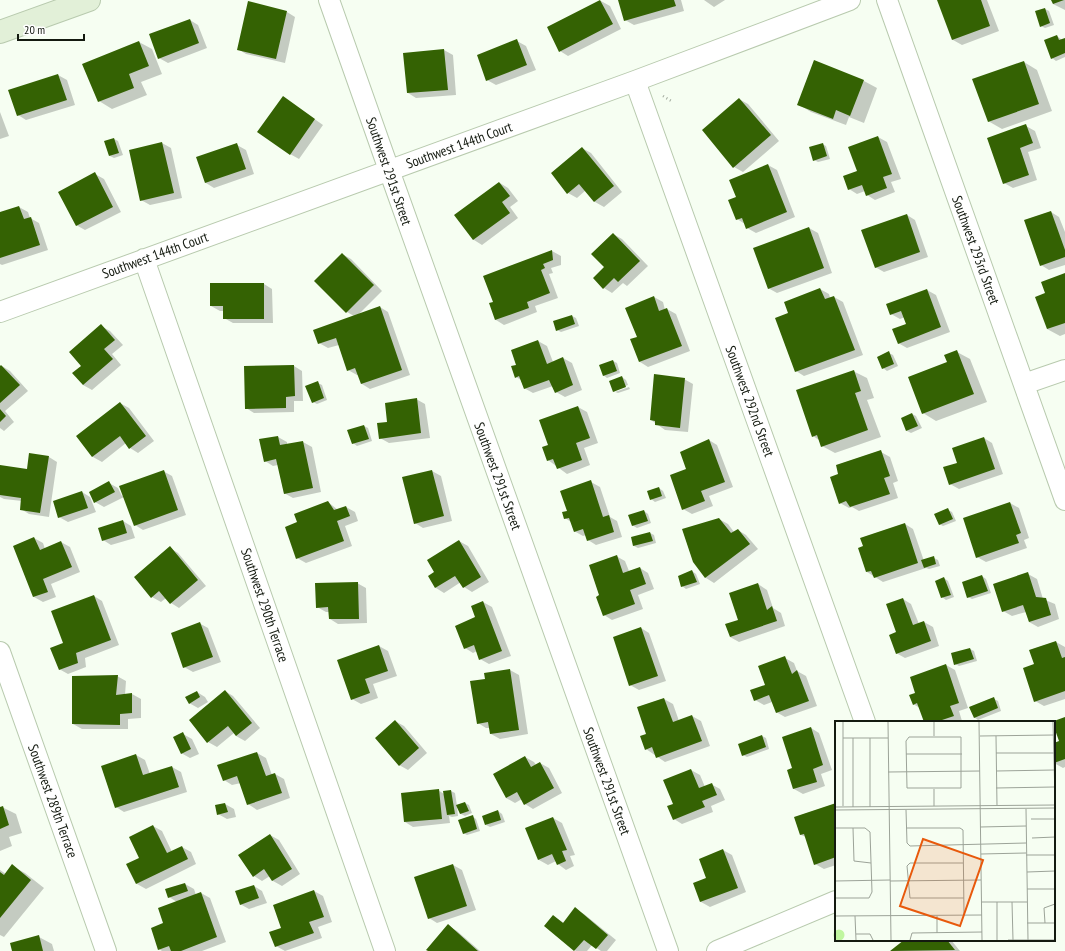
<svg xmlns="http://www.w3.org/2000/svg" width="1065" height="951" viewBox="0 0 1065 951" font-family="'PT Sans Narrow',sans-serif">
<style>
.shadow{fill:#0003}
.building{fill:#346203}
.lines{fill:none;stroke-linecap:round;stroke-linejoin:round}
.street-casing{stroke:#b8caae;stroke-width:22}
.secondary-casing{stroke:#b8caae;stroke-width:24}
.path{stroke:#a3ab9f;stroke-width:2.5;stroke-dasharray:1 3;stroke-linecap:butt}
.street{stroke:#fff;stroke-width:20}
.secondary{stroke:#e2f0d8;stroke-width:22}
.labels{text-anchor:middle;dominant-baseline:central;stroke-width:4;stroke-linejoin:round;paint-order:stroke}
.street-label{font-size:14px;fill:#141a10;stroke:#fff}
.inset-road{fill:none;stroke:#9ca398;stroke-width:1}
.view{fill:#e8590c;fill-opacity:0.15;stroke:#e8590c;stroke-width:2}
.inset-edge{fill:none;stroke:#141a10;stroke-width:2}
</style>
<rect width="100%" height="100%" fill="#f6fef2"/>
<!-- shadow -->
<path class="shadow" d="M619 0H681L684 11 634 25 625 20Z
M704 0H725L714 7Z
M938 0H987L999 31 962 45 953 40Z
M1052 0H1065V10L1053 4Z
M601 1 610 6 621 29 568 56 560 51 548 27Z
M1045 9 1049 11 1054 25 1045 28 1041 26Z
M287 12 295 17 285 63 246 54 238 49Z
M190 20 198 25 207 48 168 63 159 58Z
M1057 36 1062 40 1065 39V57L1056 61 1052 58Z
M517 41 526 46 536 70 496 85 487 80Z
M139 42 152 49 162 74 141 82 147 95 112 109 99 101Z
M444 50 453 55 456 95 416 98 408 93 404 54Z
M1024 62 1037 70 1052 111 1002 129 988 121Z
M58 75 67 80 75 105 26 120 18 115Z
M864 81 877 88 864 123 849 117 846 125 811 112 798 104Z
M283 97 323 125 299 159 290 154Z
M739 99 748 104 779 141 743 172 734 167Z
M0 112 9 136 0 139Z
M1026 126 1035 131 1041 148 1028 152 1037 180 1013 188 1004 183Z
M878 137 887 142 901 179 891 182 895 192 875 200 867 195 865 191 857 194 849 189Z
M114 139 118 141 123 155 114 158 110 156Z
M162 143 171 148 182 198 150 205 141 200Z
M822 144 826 146 830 159 818 162 814 160Z
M237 145 246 150 254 174 214 188 206 183 197 158Z
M582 148 591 153 622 192 604 207 595 202 586 190 577 198 568 193Z
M768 165 777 170 795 217 756 233 747 228 745 224 737 219Z
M95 174 104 179 121 212 85 230 76 225Z
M500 183 508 188 518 201 510 207 518 218 482 245 474 240 456 215Z
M19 207 28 212 30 218 39 223 48 250 2 265 0 264V213Z
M1051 212 1059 217 1065 232V265L1049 270 1041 265Z
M907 215 915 220 928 257 884 272 875 267Z
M809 228 818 233 832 273 777 293 768 288Z
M613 234 622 239 648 266 627 286 623 283 612 293 604 288 605 267Z
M552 251 561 256V265L551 268 553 273 549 274 558 298 535 306 537 312 504 325 496 320 490 304 494 303Z
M342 254 351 259 382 291 358 315 380 307 388 312 410 375 370 389 362 384 359 375H357L348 370 339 345 328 348 319 343 354 316 347 312 316 281Z
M1065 274V334L1060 336 1047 329 1046 294Z
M264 284 272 289 273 323H233L224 318V311H220L211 306Z
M820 289 829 294 830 298 834 297 843 302 863 355 804 376 796 371 789 314Z
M927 290 936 295 950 332 907 348 898 343 908 324 905 317 900 319 891 314Z
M654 297 663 302 665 310 667 309 676 314 690 351 648 367 640 362 631 340 638 338Z
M572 316 576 318 579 326 561 332 557 330Z
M101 326 110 331 123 345 112 354 121 365 92 390 83 385Z
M538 341 547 346 553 362 563 358 572 363 582 390 565 397 556 392 553 386 533 393 524 388 521 380 516 377 518 366Z
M957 352 970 359 987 402 936 421 923 413 949 363Z
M889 353 893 355 898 366 887 371 883 368Z
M613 361 617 363 620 373 607 378 603 375Z
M2 366 10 371 28 391 5 411 14 422 4 431 0 428V367Z
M294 366 302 371 303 401H294V412L254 413 246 408Z
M853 371 867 378 874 398 867 400 881 437 835 453 822 446 819 440 813 436Z
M622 377 626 380 628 385 615 390V392L614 391Z
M684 379 693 384 688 432 665 430 651 420Z
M318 383 322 385 327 400 317 404 313 402Z
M629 387 630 389 618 393 615 392Z
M416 399 425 404 430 438 389 443 380 438 388 423Z
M120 403 129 408 154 441 138 453 130 448 126 443 102 462 93 457 77 436Z
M578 407 587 412 598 443 584 448 590 465 567 474 548 460 549 445Z
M912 414 916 416 922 428 911 433 907 431Z
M364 426 368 428 372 441 357 446 353 443Z
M278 437 287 442V445L303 442 312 447 321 492 293 498 284 493 278 465 273 466 265 461Z
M984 438 992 443 1003 474 959 489 950 484Z
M709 440 717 445 733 487 709 496 713 506 692 514 683 509 687 470Z
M881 452 890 457 898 481 893 483 898 498 859 511 852 507 849 508 840 503V474Z
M49 457 57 462 49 517 29 514 21 509 22 501 4 499 0 497V466L27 470Z
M163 471 172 476 186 515 143 530 135 525 124 497 104 507 95 502 109 483 118 488 122 496Z
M432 471 441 476 452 521 423 528 415 523Z
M591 482 600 487 610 517 617 521 622 537 596 545 588 540 586 535 583 536 574 531 571 522 565 518 568 511Z
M659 488 663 491 666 498 655 502 651 499Z
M82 492 90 497 96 512 68 522 59 517Z
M328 502 338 510 346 507 355 512 358 521 345 526 352 546 306 563 297 558 298 523Z
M1010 503 1019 508 1029 538 1024 540 1027 548 986 562 977 557Z
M948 510 952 512 956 521 943 526 939 524Z
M644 511 648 514 651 523 637 528 632 525Z
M719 519 728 524 734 532 738 530 746 535 758 549 714 583 706 578 694 561Z
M123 521 131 526 135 538 111 545 103 540Z
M905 524 913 529 924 561 934 558 938 560 940 566 929 569 926 568 883 582 867 572Z
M650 533 654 535 656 543 638 548 634 546 632 538Z
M34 538 43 543 45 549 61 542 70 547 80 572 51 584 56 597 43 602 34 597 14 546Z
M459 541 468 546 489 582 472 592 464 587 461 582 444 593 436 588V572Z
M170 548 178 553 206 586 179 608 171 603 166 598 161 602 152 597Z
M616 556 625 561 629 571 640 568 648 573 654 589 638 595 643 609 612 620 604 615 601 595Z
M692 571 696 574 700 584 686 589 682 586Z
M1028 574 1037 579 1043 599 1055 604 1059 619 1038 627 1029 622 1026 612 1012 616 1003 611Z
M982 576 986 579 991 593 972 599 968 597Z
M944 578 948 581 954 597 946 600 942 597Z
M357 583 366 588 367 623 338 624 330 619V612H326L317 607Z
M758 584 767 590 773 608 781 613 785 626 739 642 730 637Z
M94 596 102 601 119 645 85 658 86 667 68 674 59 669 65 644Z
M903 599 911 604 919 624 924 622 933 627 939 646 905 658 896 653 897 633Z
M483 602 492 607 511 656 489 664 480 659 477 651 473 653 465 648Z
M199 623 208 628 221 662 193 672 184 667Z
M641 628 649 633 666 681 639 690 630 685Z
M1056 642 1065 647V699L1044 706 1035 701V665Z
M379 646 388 651 397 676 373 684 378 698 361 704 352 699Z
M970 649 974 651 977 661 959 666 955 664Z
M785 658 794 663 797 671 806 676 817 706 785 717 776 712 772 702 764 705 755 700 767 685Z
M946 665 955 670 968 708 959 711 962 721 958 722H925L920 708 913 704 916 694Z
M510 670 519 675 528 734 500 739 491 734 490 728H486L478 723 486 680Z
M117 676 126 681 125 695 132 694 141 699V718L128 719V729H82L73 724Z
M225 691 233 696 260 728 245 741 236 736 234 733 217 747 208 742Z
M197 692 205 697 208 702 198 708 189 703Z
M664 699 673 704 679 721 692 716 701 721 710 746 665 762 646 749 647 734Z
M994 699 998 701 1001 711 978 720 974 717Z
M1065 718V767L1063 768 1054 763V744L1060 742 1054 722Z
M395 721 404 726 427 753 408 770 399 765Z
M811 728 819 733 832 770 821 774 825 786 803 794 794 789 788 771 793 769Z
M183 734 192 739 199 754 190 758 181 753Z
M762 736 766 738 769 749 747 757 743 755Z
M257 753 266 758 272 775 275 774 284 779 290 798 257 810 248 804 241 783 232 785 224 780Z
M136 755 145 760 150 774 172 767 181 772 187 792 124 812 116 807Z
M525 757 534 762 536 765 540 763 549 768 562 793 533 809 525 804 522 799 515 803 506 798Z
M691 770 700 775 705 787 711 784 720 789 725 800 711 806 713 812 682 824 674 819V805Z
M438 790 444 794 451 791 455 793 457 806 465 803 469 805 472 813 465 816 461 814 457 807 458 816 452 817 449 816 450 823 413 827 405 822Z
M225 804 234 809 236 817 227 819 218 814Z
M836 804V865L824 869 815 864 806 837 801 835 796 817Z
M2 807 16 814 22 833 9 837 12 846 0 851V808Z
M498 811 502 814 505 822 490 827 486 825Z
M472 816 476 819 480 831 467 835 463 833Z
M553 818 562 823 575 855 570 856 574 866 566 870 558 864 556 861 548 865 539 860 527 829Z
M153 826 162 831 172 852 182 847 191 852 196 864 146 889 137 884 128 864 140 858Z
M270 835 279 840 300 874 282 886 273 881 270 876 262 881 254 876Z
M723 850 732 855 746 892 710 907 701 902 694 884 707 878Z
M453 865 462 870 476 910 437 923 429 918Z
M12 866 25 873 44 888 4 937 0 935V870L6 874Z
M185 884 194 889 196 895 201 893 210 898 226 942 202 951H162L159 949 177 902 169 897Z
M254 886 262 891 267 903 249 909 240 904Z
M314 891 323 896 332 922 318 927 322 938 285 951 276 946 283 928Z
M575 909 584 914 616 940 607 951H601L592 945 587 951H576L545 926 553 916 564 923Z
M448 926 457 931 480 951H429Z
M39 937 52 944 54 951H13Z
M906 940H951L960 951H892Z"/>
<!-- building -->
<path class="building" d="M600 0 613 24 559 52 547 27Z
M618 0H674L676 6 624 21Z
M937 0H981L990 26 952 40Z
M1051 0H1064L1053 4Z
M248 1 287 11 276 59 237 50Z
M1045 8 1050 23 1040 27 1035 11Z
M190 19 199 43 158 59 149 34Z
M1057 35 1059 40 1065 38V53L1051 59 1044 40Z
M517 39 527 65 486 81 477 55Z
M139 41 149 66 129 74 134 88 98 102 82 64Z
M444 49 448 90 407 93 403 53Z
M814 60 864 80 850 116 836 110 833 119 797 105Z
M1024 61 1039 104 988 122 972 79Z
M58 74 67 100 17 116 8 90Z
M283 96 315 119 290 155 257 132Z
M739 98 771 135 733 168 702 130Z
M1026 124 1033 143 1020 148 1029 175 1003 184 987 138Z
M878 136 892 174 883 177 887 188 866 196 862 185 848 190 843 176 857 171 848 147Z
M114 138 119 153 109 156 104 141Z
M162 142 174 193 140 201 129 150Z
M237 143 246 169 205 183 196 157Z
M823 143 827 156 813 161 809 147Z
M582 147 614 186 594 202 579 184 567 194 551 173Z
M768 164 787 212 746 229 742 218 736 220 728 200 736 197 729 180Z
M95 172 113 207 76 226 58 192Z
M499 182 510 196 502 202 510 213 473 240 454 215Z
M19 206 24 219 31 217 40 245 0 258V212Z
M1051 211 1065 250V257L1040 266 1024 220Z
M907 214 920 252 875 268 861 230Z
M809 227 824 268 768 289 753 248Z
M613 233 640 261 618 282 614 278 603 289 593 278 604 267 591 254Z
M552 250 553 260 543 264 545 268 541 270 550 293 527 302 529 308 495 320 489 303 493 302 483 276Z
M342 253 374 285 346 313 314 281Z
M1065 273V323L1047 329 1035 297 1045 293 1041 282Z
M210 283H264V319H223V306H210Z
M820 288 825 299 834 296 855 350 795 372 775 318 788 313 784 302Z
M927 289 941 327 898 344 892 329 906 324 901 311 890 315 886 304Z
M654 296 659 311 667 308 682 346 639 362 630 339 637 337 625 308Z
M380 306 402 370 361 384 355 368 347 371 336 338 318 344 313 330Z
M572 315 575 324 556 331 553 321Z
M101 324 115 340 104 349 113 359 83 385 72 373 81 366 69 352Z
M538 340 547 364 563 357 573 385 555 393 549 380 524 389 519 376 515 378 511 366 516 365 511 350Z
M957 350 974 394 922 414 908 377 947 362 944 355Z
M889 351 894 364 882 369 877 357Z
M613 360 617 371 603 376 599 365Z
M1 365 20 385 0 403V366Z
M294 365 295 396 286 397V408L245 409 244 366Z
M854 370 861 391 855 393 868 430 821 447 817 435 812 437 796 390Z
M654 374 685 378 680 428 655 425V421L650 420Z
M622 376 626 387 613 392 609 381Z
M318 381 324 398 312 403 305 386Z
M417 398 421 433 379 439 377 423 387 422 385 403Z
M120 402 146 436 129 449 120 436 92 457 76 436Z
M578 406 590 438 576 443 582 460 557 469 553 459 547 461 542 447 548 445 539 420Z
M0 409 6 416 0 422Z
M912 413 918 426 906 431 901 418Z
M364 425 369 439 352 444 347 430Z
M278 436 280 445 303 441 313 488 284 494 276 459 264 462 259 439Z
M984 437 995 469 949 485 943 467 957 463 952 448Z
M709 439 725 482 701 491 705 501 682 510 670 475 686 469 680 452Z
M881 450 890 476 884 478 890 494 850 507 846 501 839 504 830 477 838 474 836 465Z
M29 453 49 456 40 513 20 510 21 498 0 495V465L27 469Z
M164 470 178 510 134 526 119 486Z
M432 470 444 516 414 524 402 477Z
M591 480 603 517 609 515 614 532 587 541 583 529 574 532 569 518 564 519 562 512 567 511 560 491Z
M109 481 115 492 94 503 89 492Z
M659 487 662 496 650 500 647 491Z
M82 491 88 508 58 518 53 501Z
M328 501 334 510 346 506 350 516 337 521 344 541 296 559 285 527 297 522 294 514Z
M1010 502 1021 533 1016 535 1019 543 976 558 963 518Z
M948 508 953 519 939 525 934 514Z
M644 510 648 521 632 526 628 515Z
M719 518 731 533 738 529 750 544 705 578 693 562 682 529Z
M123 520 127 533 102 541 98 528Z
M905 523 918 563 874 578 871 571 866 572 858 548 863 546 860 538Z
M650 532 653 541 633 546 631 537Z
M34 537 40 550 61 541 72 567 43 579 48 592 33 597 13 546Z
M459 540 481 577 463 588 455 576 435 588 428 576 434 572 427 560Z
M170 546 198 580 170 604 159 591 151 598 134 577Z
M617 555 623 573 640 567 646 584 630 590 635 604 603 616 596 597 599 595 589 565Z
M934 556 936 564 924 568 921 560Z
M692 570 697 582 681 587 678 576Z
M1028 572 1036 597 1046 598 1051 615 1029 622 1023 605 1002 612 993 584Z
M982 575 988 591 967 598 962 582Z
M944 577 951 595 941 598 935 581Z
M358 582 359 619H329L328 607 316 608 315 583Z
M758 583 767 610 772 606 777 621 730 637 725 624 738 620 729 593Z
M94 595 111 640 76 653 78 663 59 670 50 648 63 643 51 611Z
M903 598 913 625 924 621 931 641 896 654 889 635 896 632 886 604Z
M483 601 502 651 479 660 474 645 464 649 455 626 475 617 471 606Z
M200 622 213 657 183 668 171 633Z
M641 627 658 676 629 686 613 637Z
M1056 641 1062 658 1065 657V691L1034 702 1023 668 1034 664 1029 650Z
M379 645 388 671 365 679 370 693 351 700 337 660Z
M970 648 974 659 954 665 951 653Z
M785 656 792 674 797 670 809 701 776 713 769 695 754 701 750 690 765 685 758 666Z
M946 664 959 703 950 706 954 716 936 722H924L917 703 913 705 909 695 915 693 910 677Z
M510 669 519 730 490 734 488 722 477 724 470 681 485 679 484 673Z
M118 675 116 695 132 693V713L120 714V725L72 724V676Z
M225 690 252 723 236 736 228 726 207 743 189 720Z
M197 691 200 697 189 704 185 697Z
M994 697 998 708 974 718 969 707Z
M664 698 673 722 692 715 702 741 656 758 652 747 645 750 640 736 646 734 637 707Z
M1065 717V759L1054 763V743L1059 741 1054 727V721Z
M395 720 419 748 399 766 375 738Z
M811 727 823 765 813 769 817 782 793 789 787 770 792 768 782 737Z
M183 732 191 749 181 754 173 737Z
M762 735 766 747 742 756 738 744Z
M257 752 266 776 275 773 282 793 247 805 237 776 223 781 217 765Z
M136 754 143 775 172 766 179 787 115 808 101 766Z
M525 756 531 767 540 762 554 788 524 805 517 792 506 798 493 774Z
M691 769 699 788 712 783 717 795 702 801 705 807 673 820 667 806 673 804 663 780Z
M439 789 442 819 404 822 401 793Z
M451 790 455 814 447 815 443 791Z
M465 802 469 811 460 814 456 805Z
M225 803 228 812 217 815 215 805Z
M836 803V857L814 865 804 834 800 835 794 817Z
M3 806 9 825 0 829V807Z
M498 810 501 820 485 825 482 816Z
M473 815 477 829 463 834 458 820Z
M553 817 567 850 562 851 566 861 557 865 552 854 538 860 525 828Z
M153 825 167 853 182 846 188 859 136 884 126 864 139 858 129 837Z
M270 834 292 869 272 881 264 869 253 877 238 855Z
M723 849 738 888 700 902 693 883 706 878 699 859Z
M12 864 31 880 0 918V872L4 875Z
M453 864 467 906 428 919 414 877Z
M185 883 188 891 168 898 165 889Z
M254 885 259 898 240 905 235 891Z
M314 890 324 917 309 922 314 933 275 947 269 932 281 928 273 905Z
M201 892 217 937 181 951H171L169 946 158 950 151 928 163 923 158 908Z
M575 907 608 935 596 949 584 940 574 951 544 926 553 915 563 923Z
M448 924 478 951H428L426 950Z
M39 935 43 951H12L10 943Z
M904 940H947L955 950 890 951Z"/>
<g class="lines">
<defs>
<path id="street" d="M329 0 389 170 668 951
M887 0 1065 500
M635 81 865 722
M144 259 385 951
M0 312 635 81 850 0
M1024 384 1065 370
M0 652 106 951
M717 951 836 901"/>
<path id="secondary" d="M0 32 89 0"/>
</defs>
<!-- street casing -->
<use href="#street" class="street-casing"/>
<!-- secondary casing -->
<use href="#secondary" class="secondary-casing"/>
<!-- path -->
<path class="path" d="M663 96 673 102"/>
<!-- street -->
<use href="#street" class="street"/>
<!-- secondary -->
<use href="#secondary" class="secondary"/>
</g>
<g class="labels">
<!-- street labels -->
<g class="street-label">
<text transform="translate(459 145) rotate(-20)">Southwest 144th Court</text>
<text transform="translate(389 171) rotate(71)">Southwest 291st Street</text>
<text transform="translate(976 250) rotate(70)">Southwest 293rd Street</text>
<text transform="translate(155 255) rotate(-20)">Southwest 144th Court</text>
<text transform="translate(750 401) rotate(70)">Southwest 292nd Street</text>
<text transform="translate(498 476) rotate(70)">Southwest 291st Street</text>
<text transform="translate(265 605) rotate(71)">Southwest 290th Terrace</text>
<text transform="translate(607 781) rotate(70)">Southwest 291st Street</text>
<text transform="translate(53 801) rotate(70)">Southwest 289th Terrace</text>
</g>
</g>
<!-- overview -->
<g transform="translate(835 721)">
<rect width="220" height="220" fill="#f6fef2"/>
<path d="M-1.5 214a5.5 5.5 0 1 1 11 0a5.5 5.5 0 1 1-11 0Z" fill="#c0f69f"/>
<path class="inset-road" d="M53 1 56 219M144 1 147 219M218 1 220 78M99 15V1M145 15 219 14M161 15 162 85M74 16H126V67H72L71 20ZM8 17H53M161 32H219M71 33H127M161 50 219 49M53 51 145 50M161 67 219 66M99 68V85M8 85V1M0 86 220 84M18 86V17M35 86V17M191 88 193 219M0 89 220 87M71 89 72 122 75 125 191 122M196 98H220M145 106 191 105M0 107H30L35 111 37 171 34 177H0M18 107 19 140 36 142M71 107H125L128 109 129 194M0 111V140M197 117 220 116M146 133 191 132M191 134H220M128 142H75L72 145 75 177H129M192 151 220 150M0 160 55 159M55 160 146 159M192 168H220M146 181H192M162 181V219M177 181 178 219M0 195 147 194M20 195 21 219M102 195V212M192 202H220M210 202 209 187 220 183M21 213H35L38 219M75 219 77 212 147 211M173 219H220"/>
<path class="view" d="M88 118 148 139 125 205 65 185Z"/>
<rect width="220" height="220" class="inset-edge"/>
</g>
<!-- scale -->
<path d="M18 34v6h66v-6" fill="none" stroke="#141a10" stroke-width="2"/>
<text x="24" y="34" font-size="12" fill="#141a10" stroke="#ffffff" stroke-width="3" paint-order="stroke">20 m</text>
</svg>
